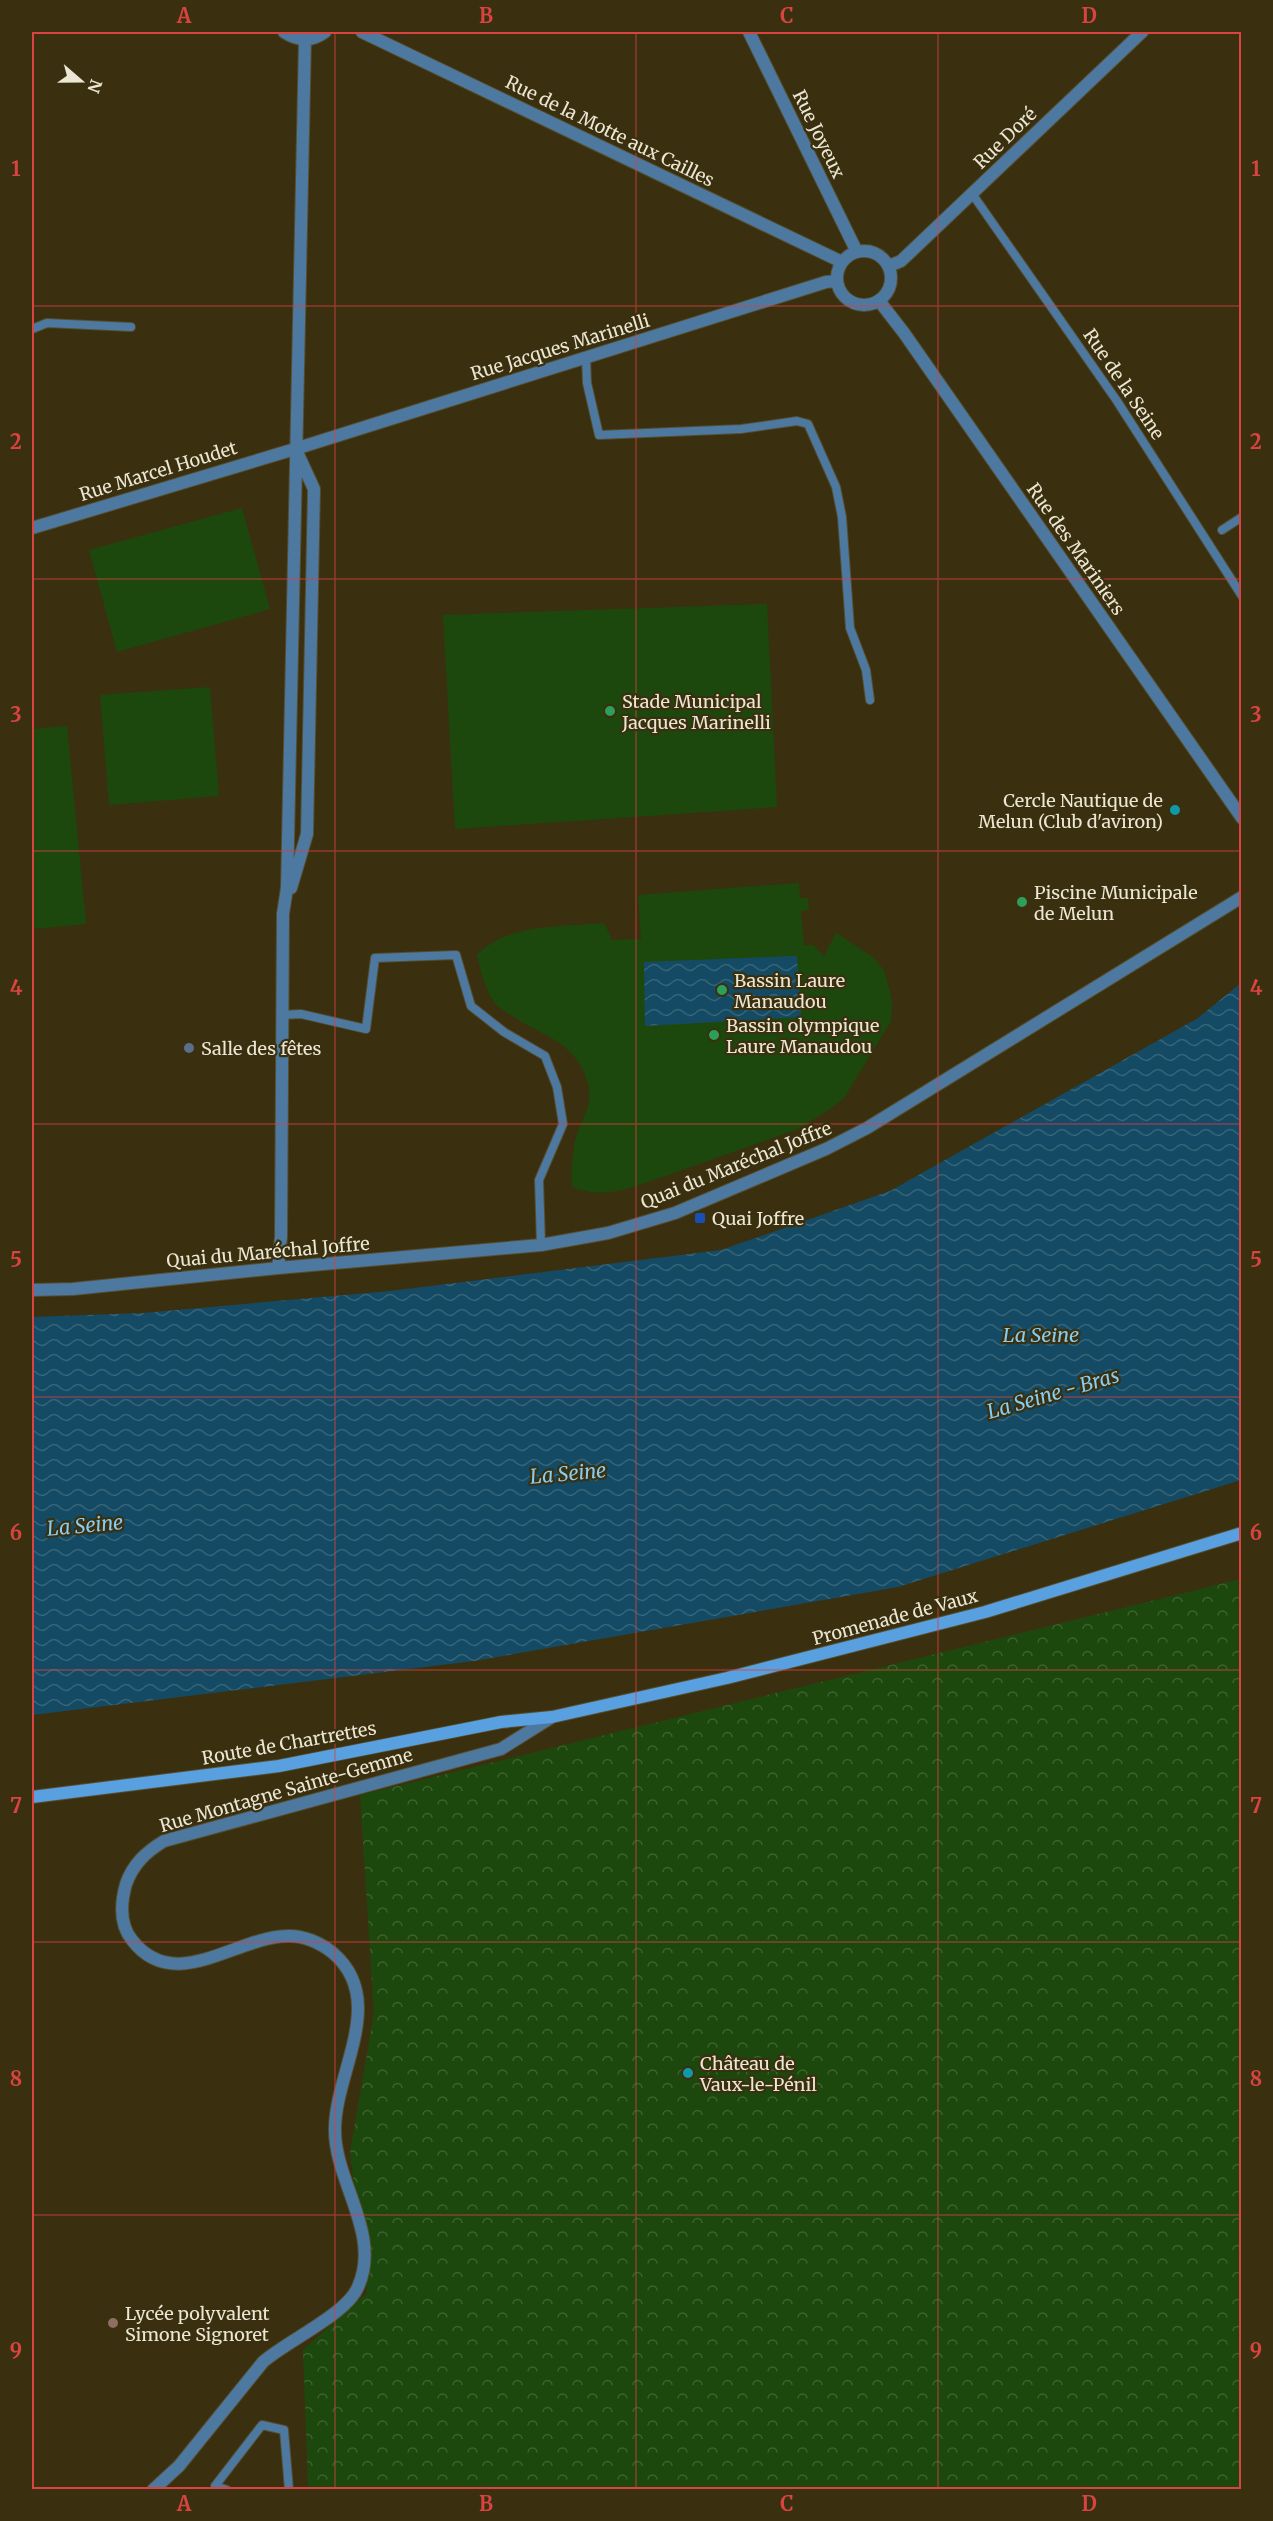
<svg xmlns="http://www.w3.org/2000/svg" width="1273" height="2521" viewBox="0 0 1273 2521" font-family="Merriweather,serif">
<style>
.forest{fill:url(#forest-crowns)}
.pitch{fill:#1c480d}
.water{fill:url(#water-waves)}
.lines{fill:none;stroke-linecap:round;stroke-linejoin:round}
.service-casing{stroke:#564d2f;stroke-width:10}
.minor-casing{stroke:#564d2f;stroke-width:14}
.tertiary-casing{stroke:#564d2f;stroke-width:14}
.secondary-casing{stroke:#564d2f;stroke-width:14}
.service{stroke:#4d78a0;stroke-width:8}
.minor{stroke:#4d78a0;stroke-width:12}
.tertiary{stroke:#4d78a0;stroke-width:12}
.secondary{stroke:#58a0df;stroke-width:12}
.grid{fill:none;stroke:#d94442;stroke-width:1.5;stroke-opacity:0.55}
.leisure-dot{fill:#2e9e5b;stroke:#3a300f;stroke-width:2}
.culture-dot{fill:#0f9aa8;stroke:#3a300f;stroke-width:2}
.service-dot{fill:#5c6f8a;stroke:#3a300f;stroke-width:2}
.transit-dot{fill:#1a4fb4;stroke:#3a300f;stroke-width:2}
.education-dot{fill:#8d6e63;stroke:#3a300f;stroke-width:2}
.labels{text-anchor:middle;dominant-baseline:central;stroke-width:4.5;stroke-linejoin:round;paint-order:stroke}
.street-label{font-size:18px;fill:#ece6d4;stroke:#3a300f}
.poi-label{font-size:18px;fill:#ece6d4;stroke:#3a300f;text-anchor:start}
.water-label{font-size:20px;font-style:italic;fill:#87ccf1;stroke:#3a300f}
.neatline{fill:none;stroke:#d94442;stroke-width:2}
.grid-label{font-size:20px;text-anchor:middle;font-weight:bold;fill:#d94442}
</style>
<defs>
<pattern id="forest-crowns" width="20" height="18" patternUnits="userSpaceOnUse" patternTransform="scale(1.5)"><rect width="20" height="18" fill="#1c480d"/><path d="M2 6a3 3 0 1 1 6 0M12 15a3 3 0 1 1 6 0" fill="none" stroke="#3d622f"/></pattern>
<pattern id="water-waves" width="16" height="10" patternUnits="userSpaceOnUse" patternTransform="scale(1.5)"><rect width="16" height="10" fill="#144a63"/><path d="M0 5q4-4 8 0t8 0" fill="none" stroke="#366478"/></pattern>
</defs>
<rect width="100%" height="100%" fill="#3a300f"/>
<!-- forest -->
<path class="forest" d="M1241 1579V2489H308L303 2350 367 2293 350 2152 374 2013 360 1795Z"/>
<!-- pitch -->
<path class="pitch" d="M242 508 270 609 117 652 89 550Z
M767 604 777 807 455 829 443 615Z
M210 687 219 796 109 805 100 695Z
M67 726 86 924 32 929V729Z
M799 883 800 898H808L809 910 801 911 804 945H813L824 956 836 933 874 958 884 970 892 1000 891 1021 844 1098 827 1111 798 1129 634 1187C611 1193 595 1196 572 1187 571 1171 572 1156 575 1141 580 1120 594 1106 588 1084 578 1043 543 1036 512 1016 506 1012 499 1008 494 1002 484 987 481 972 477 955 507 923 563 927 604 923L612 940 641 939 638 895Z"/>
<!-- water -->
<path class="water" d="M797 956 801 1017 645 1026 644 962Z
M1241 983V1480L898 1587 474 1661 32 1715V1317L143 1313 390 1291 721 1250 890 1191 1198 1018Z"/>
<g class="lines">
<defs>
<path id="service" d="M973 195 1117 401 1242 596
M32 329 47 323 131 327
M586 357 587 383 599 435 741 429 797 421 808 424 836 487 842 517 850 628 866 670 870 700
M1222 530 1242 517
M282 1015 301 1014 366 1029 375 958 456 955 471 1006 504 1032 545 1056 557 1087 563 1124 539 1180 541 1245
M227 2490 215 2486 262 2425 284 2430 289 2490"/>
<path id="minor" d="M284 32C298 41 312 42 325 32
M362 32 842 262
M749 32 857 252
M837 278a27 27 0 1 1 54 0a27 27 0 1 1-54 0Z
M889 266 901 261 1142 32
M880 302 904 333 1242 818
M32 528 295 449 826 282 837 281
M291 888 307 834 314 489 297 452
M278 1268 281 1237 283 914 287 888 305 39
M32 1290 73 1289 278 1268 541 1245 608 1233 675 1213 826 1149 867 1128 1242 897"/>
<path id="tertiary" d="M153 2490 179 2466 263 2362C287 2341 347 2314 358 2287 382 2234 334 2181 335 2129 335 2072 388 2000 333 1953 321 1943 303 1935 287 1936 236 1937 174 1995 132 1940 119 1924 121 1902 126 1884 133 1864 146 1852 164 1841L501 1749 552 1717"/>
<path id="secondary" d="M32 1797 279 1766 501 1722 552 1717 727 1678 985 1612 1242 1533"/>
</defs>
<!-- service casing -->
<use href="#service" class="service-casing"/>
<!-- minor casing -->
<use href="#minor" class="minor-casing"/>
<!-- tertiary casing -->
<use href="#tertiary" class="tertiary-casing"/>
<!-- secondary casing -->
<use href="#secondary" class="secondary-casing"/>
<!-- service -->
<use href="#service" class="service"/>
<!-- minor -->
<use href="#minor" class="minor"/>
<!-- tertiary -->
<use href="#tertiary" class="tertiary"/>
<!-- secondary -->
<use href="#secondary" class="secondary"/>
</g>
<!-- grid -->
<path class="grid" d="M335 32V2490M636 32V2490M938 32V2490M32 306H1242M32 579H1242M32 851H1242M32 1124H1242M32 1397H1242M32 1670H1242M32 1942H1242M32 2215H1242"/>
<!-- markers -->
<g class="leisure-dot">
<circle cx="610" cy="711" r="6"/>
<circle cx="1022" cy="902" r="6"/>
<circle cx="722" cy="990" r="6"/>
<circle cx="714" cy="1035" r="6"/>
</g>
<g class="culture-dot">
<circle cx="1175" cy="810" r="6"/>
<circle cx="688" cy="2073" r="6"/>
</g>
<circle class="service-dot" cx="189" cy="1048" r="6"/>
<rect class="transit-dot" x="694" y="1212" width="12" height="12" rx="3"/>
<circle class="education-dot" cx="113" cy="2323" r="6"/>
<g class="labels">
<!-- street labels -->
<g class="street-label">
<text transform="translate(610 131) rotate(26)">Rue de la Motte aux Cailles</text>
<text transform="translate(819 134) rotate(64)">Rue Joyeux</text>
<text transform="translate(1005 138) rotate(-44)">Rue Doré</text>
<text transform="translate(560 347) rotate(-17)">Rue Jacques Marinelli</text>
<text transform="translate(1124 384) rotate(56)">Rue de la Seine</text>
<text transform="translate(158 471) rotate(-17)">Rue Marcel Houdet</text>
<text transform="translate(1076 549) rotate(55)">Rue des Mariniers</text>
<text transform="translate(736 1165) rotate(-22)">Quai du Maréchal Joffre</text>
<text transform="translate(268 1252) rotate(-5)">Quai du Maréchal Joffre</text>
<text transform="translate(895 1617) rotate(-15)">Promenade de Vaux</text>
<text transform="translate(289 1743) rotate(-10)">Route de Chartrettes</text>
<text transform="translate(286 1790) rotate(-16)">Rue Montagne Sainte-Gemme</text>
</g>
<!-- poi labels -->
<g class="poi-label">
<text x="622" y="701">Stade Municipal<tspan x="622" dy="21">Jacques Marinelli</tspan></text>
<text x="1163" y="800" text-anchor="end">Cercle Nautique de<tspan x="1163" dy="21">Melun (Club d'aviron)</tspan></text>
<text x="1034" y="892">Piscine Municipale<tspan x="1034" dy="21">de Melun</tspan></text>
<text x="734" y="980">Bassin Laure<tspan x="734" dy="21">Manaudou</tspan></text>
<text x="726" y="1025">Bassin olympique<tspan x="726" dy="21">Laure Manaudou</tspan></text>
<text x="201" y="1048">Salle des fêtes</text>
<text x="712" y="1218">Quai Joffre</text>
<text x="700" y="2063">Château de<tspan x="700" dy="21">Vaux-le-Pénil</tspan></text>
<text x="125" y="2313">Lycée polyvalent<tspan x="125" dy="21">Simone Signoret</tspan></text>
</g>
<!-- water labels -->
<g class="water-label">
<text x="1041" y="1334">La Seine</text>
<text transform="translate(1053 1393) rotate(-16)">La Seine - Bras</text>
<text transform="translate(568 1473) rotate(-5)">La Seine</text>
<text transform="translate(85 1525) rotate(-5)">La Seine</text>
</g>
</g>
<!-- border -->
<rect width="1273" height="2521" fill="none" stroke="#3a300f" stroke-width="66"/>
<!-- north arrow -->
<g transform="translate(81 81) rotate(110)" stroke="#3a300f" stroke-width="4.5" paint-order="stroke">
<path d="M0-4.5L10 22L0 15L-10 22Z" fill="#ece6d4"/>
<text y="-9" font-size="16" font-weight="bold" text-anchor="middle" fill="#ece6d4">N</text>
</g>
<rect x="33" y="33" width="1207" height="2455" class="neatline"/>
<g class="grid-label">
<text x="184" y="23">A</text>
<text x="486" y="23">B</text>
<text x="787" y="23">C</text>
<text x="1089" y="23">D</text>
<text x="16" y="176">1</text>
<text x="1256" y="176">1</text>
<text x="16" y="449">2</text>
<text x="1256" y="449">2</text>
<text x="16" y="722">3</text>
<text x="1256" y="722">3</text>
<text x="16" y="995">4</text>
<text x="1256" y="995">4</text>
<text x="16" y="1267">5</text>
<text x="1256" y="1267">5</text>
<text x="16" y="1540">6</text>
<text x="1256" y="1540">6</text>
<text x="16" y="1813">7</text>
<text x="1256" y="1813">7</text>
<text x="16" y="2086">8</text>
<text x="1256" y="2086">8</text>
<text x="16" y="2358">9</text>
<text x="1256" y="2358">9</text>
<text x="184" y="2511">A</text>
<text x="486" y="2511">B</text>
<text x="787" y="2511">C</text>
<text x="1089" y="2511">D</text>
</g>
</svg>
